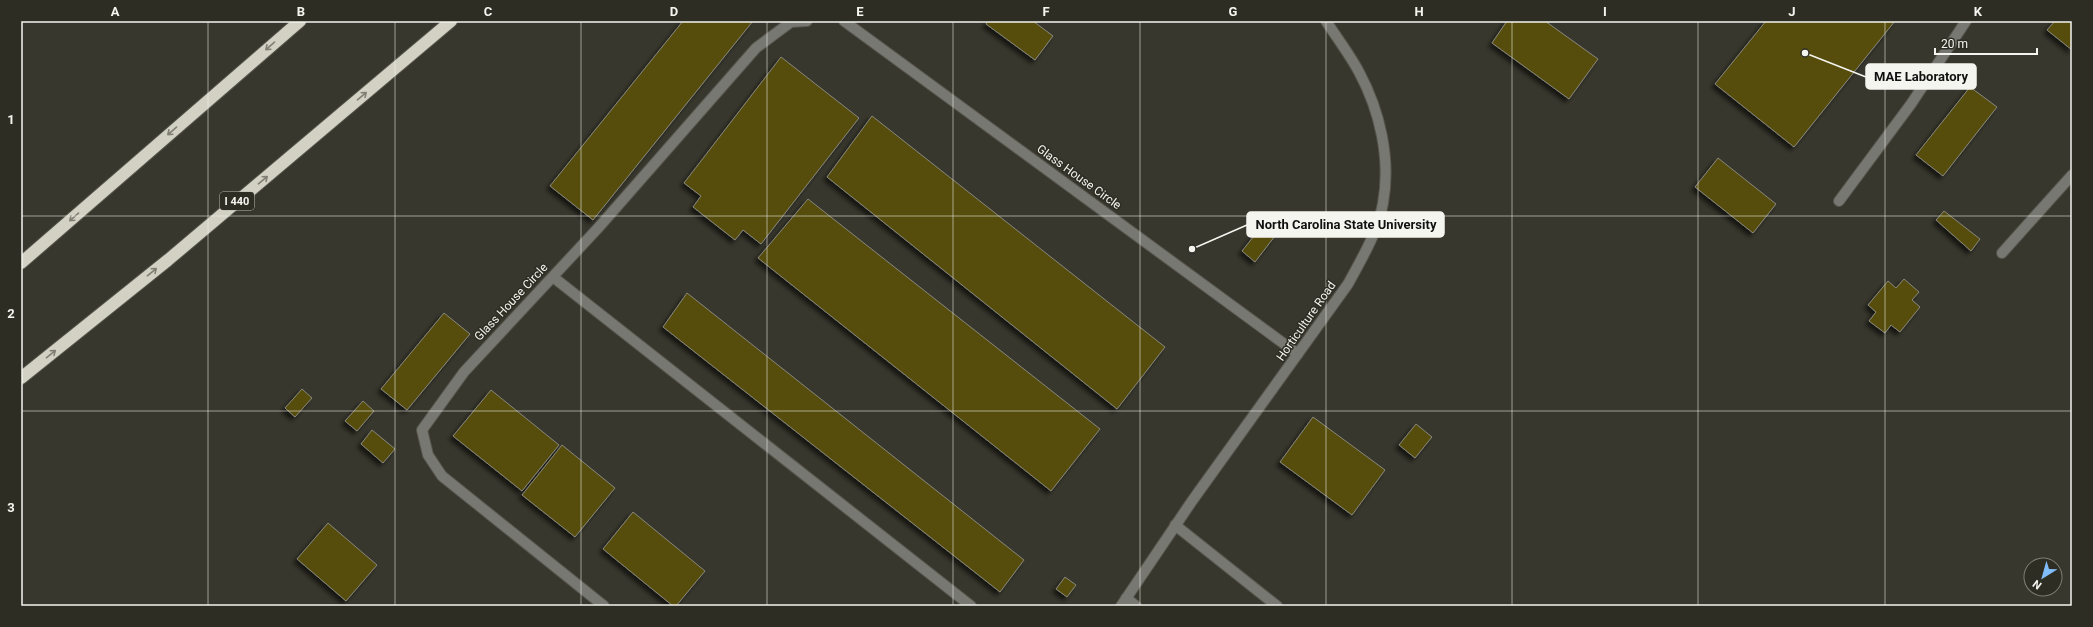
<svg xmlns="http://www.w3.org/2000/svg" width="2093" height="627" viewBox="0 0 2093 627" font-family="Roboto,sans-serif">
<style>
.building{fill:#564e0e;stroke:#88877c;filter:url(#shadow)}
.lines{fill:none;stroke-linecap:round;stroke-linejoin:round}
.service-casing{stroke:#56554c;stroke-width:12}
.motorway-casing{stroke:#56554c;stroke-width:14}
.service{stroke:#787873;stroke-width:10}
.motorway{stroke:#d2d1c4;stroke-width:12}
.oneway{stroke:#807f74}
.grid{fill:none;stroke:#f5f5ef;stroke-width:1;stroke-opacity:0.55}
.labels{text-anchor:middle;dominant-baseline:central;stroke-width:3;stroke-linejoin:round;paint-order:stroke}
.shield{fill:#2e2d24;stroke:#b9b9b2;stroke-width:1}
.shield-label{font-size:11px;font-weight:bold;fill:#f5f5ef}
.street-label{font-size:12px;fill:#f5f5ef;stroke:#2e2d24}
.leader{fill:none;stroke:#f5f5ef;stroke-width:1.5}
.callout-dot{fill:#f5f5ef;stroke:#2e2d24;stroke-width:1.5}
.callout{fill:#f5f5ef;stroke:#f5f5ef;stroke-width:1.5}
.callout-label{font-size:13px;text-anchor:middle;font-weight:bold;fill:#111}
.neatline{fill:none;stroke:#f5f5ef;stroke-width:1.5}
.grid-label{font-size:13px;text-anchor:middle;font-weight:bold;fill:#f5f5ef}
</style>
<defs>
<filter id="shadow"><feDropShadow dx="-3.5" dy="3.5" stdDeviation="2" flood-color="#0009"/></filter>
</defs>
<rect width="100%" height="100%" fill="#38372d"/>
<!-- building -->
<path class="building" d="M683 21H753L593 220 550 186Z
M988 21H1033L1053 36 1035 60 986 24Z
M1507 21H1545L1598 59 1569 99 1492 43Z
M1766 21H1895L1794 147 1715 84Z
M2055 21H2072V50L2047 30Z
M781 57 859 118 761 244 743 230 735 240 693 207 701 196 684 183Z
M1970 87 1997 107 1943 176 1916 155Z
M872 116 1165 347 1117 409 827 177Z
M1718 158 1776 204 1753 233 1695 187Z
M808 199 1100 429 1051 491 758 258Z
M1944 211 1980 239 1971 251 1936 220Z
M1262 226 1275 236 1255 262 1242 251Z
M1904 279 1919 292 1912 300 1920 307 1900 332 1891 325 1885 333 1869 321 1876 312 1868 305 1888 281 1896 288Z
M687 293 1024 560 1000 592 663 327Z
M444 313 470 334 407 410 381 389Z
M302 389 312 398 295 417 285 408Z
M491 390 559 445 522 491 453 436Z
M363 401 374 411 357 431 345 421Z
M1313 417 1385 470 1352 515 1280 462Z
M1416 424 1432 437 1415 458 1399 445Z
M372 430 395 449 383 463 361 444Z
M562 445 615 488 575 537 522 495Z
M633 512 705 571 676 606H673L603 549Z
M328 523 377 565 346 601 297 559Z
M1065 577 1076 585 1067 597 1056 589Z"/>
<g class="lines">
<defs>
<path id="service" d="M844 21 1298 354
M1839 201 1911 104 1966 21
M2002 253 2072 175
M553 277 971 606
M1175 525 1277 606
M1126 598 1136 606
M604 606 442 476 428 455 422 430 464 372 599 227 756 48 791 22 807 21
M1121 606 1192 501 1348 284C1362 258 1378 232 1383 203 1391 159 1380 111 1359 72 1350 55 1337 38 1326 21"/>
<path id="motorway" d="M21 263 300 21
M21 378 168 260 451 21"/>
</defs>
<!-- service casing -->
<use href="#service" class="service-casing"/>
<!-- motorway casing -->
<use href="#motorway" class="motorway-casing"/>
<!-- service -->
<use href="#service" class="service"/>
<!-- motorway -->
<use href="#motorway" class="motorway"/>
</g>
<!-- one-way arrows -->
<defs><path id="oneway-shaft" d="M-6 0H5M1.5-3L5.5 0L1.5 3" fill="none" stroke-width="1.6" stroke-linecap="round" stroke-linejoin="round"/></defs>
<g class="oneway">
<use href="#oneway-shaft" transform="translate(270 46) rotate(139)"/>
<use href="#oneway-shaft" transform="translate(362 96) rotate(-40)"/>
<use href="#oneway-shaft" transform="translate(172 131) rotate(139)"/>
<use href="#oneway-shaft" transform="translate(263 180) rotate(-40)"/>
<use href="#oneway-shaft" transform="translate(74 217) rotate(139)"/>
<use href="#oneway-shaft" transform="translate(152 272) rotate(-39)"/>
<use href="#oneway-shaft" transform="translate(51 354) rotate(-39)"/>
</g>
<!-- grid -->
<path class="grid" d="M208 21V606M395 21V606M581 21V606M767 21V606M953 21V606M1140 21V606M1326 21V606M1512 21V606M1698 21V606M1885 21V606M21 216H2072M21 411H2072"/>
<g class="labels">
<!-- shield labels -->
<rect class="shield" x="220" y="192" width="34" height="18" rx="3"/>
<g class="shield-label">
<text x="237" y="201">I 440</text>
</g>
<!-- street labels -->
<g class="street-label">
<text transform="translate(1079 177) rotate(36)">Glass House Circle</text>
<text transform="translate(511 302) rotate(-47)">Glass House Circle</text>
<text transform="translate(1306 321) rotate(-55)">Horticulture Road</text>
</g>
</g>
<!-- callouts -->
<path class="leader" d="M1805 53L1866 77M1192 249L1247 225"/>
<g class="callout-dot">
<circle cx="1805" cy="53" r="4"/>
<circle cx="1192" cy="249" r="4"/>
</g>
<g class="callout">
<rect x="1866" y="64" width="110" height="25" rx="4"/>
<rect x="1247" y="212" width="197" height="25" rx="4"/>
</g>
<g class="callout-label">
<text x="1921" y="81">MAE Laboratory</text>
<text x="1346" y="229">North Carolina State University</text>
</g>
<!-- border -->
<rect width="2093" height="627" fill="none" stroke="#2e2d24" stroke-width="44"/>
<!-- north arrow -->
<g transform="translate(2043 577) rotate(217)"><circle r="19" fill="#2e2d24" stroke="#7e7d75"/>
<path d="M0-3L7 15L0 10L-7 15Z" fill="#81bdfa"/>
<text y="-6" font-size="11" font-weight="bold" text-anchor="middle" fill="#f5f5ef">N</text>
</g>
<!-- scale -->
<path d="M1935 48v6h102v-6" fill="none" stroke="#f5f5ef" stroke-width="2"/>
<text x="1941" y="48" font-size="12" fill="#f5f5ef" stroke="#2e2d24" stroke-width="3" paint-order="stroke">20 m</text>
<rect x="22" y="22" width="2049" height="583" class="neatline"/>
<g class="grid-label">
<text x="115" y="16">A</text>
<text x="301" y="16">B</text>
<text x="488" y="16">C</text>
<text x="674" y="16">D</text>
<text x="860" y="16">E</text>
<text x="1046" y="16">F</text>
<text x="1233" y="16">G</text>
<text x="1419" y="16">H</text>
<text x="1605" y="16">I</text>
<text x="1792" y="16">J</text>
<text x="1978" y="16">K</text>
<text x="11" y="124">1</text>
<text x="11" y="318">2</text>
<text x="11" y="512">3</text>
</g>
</svg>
